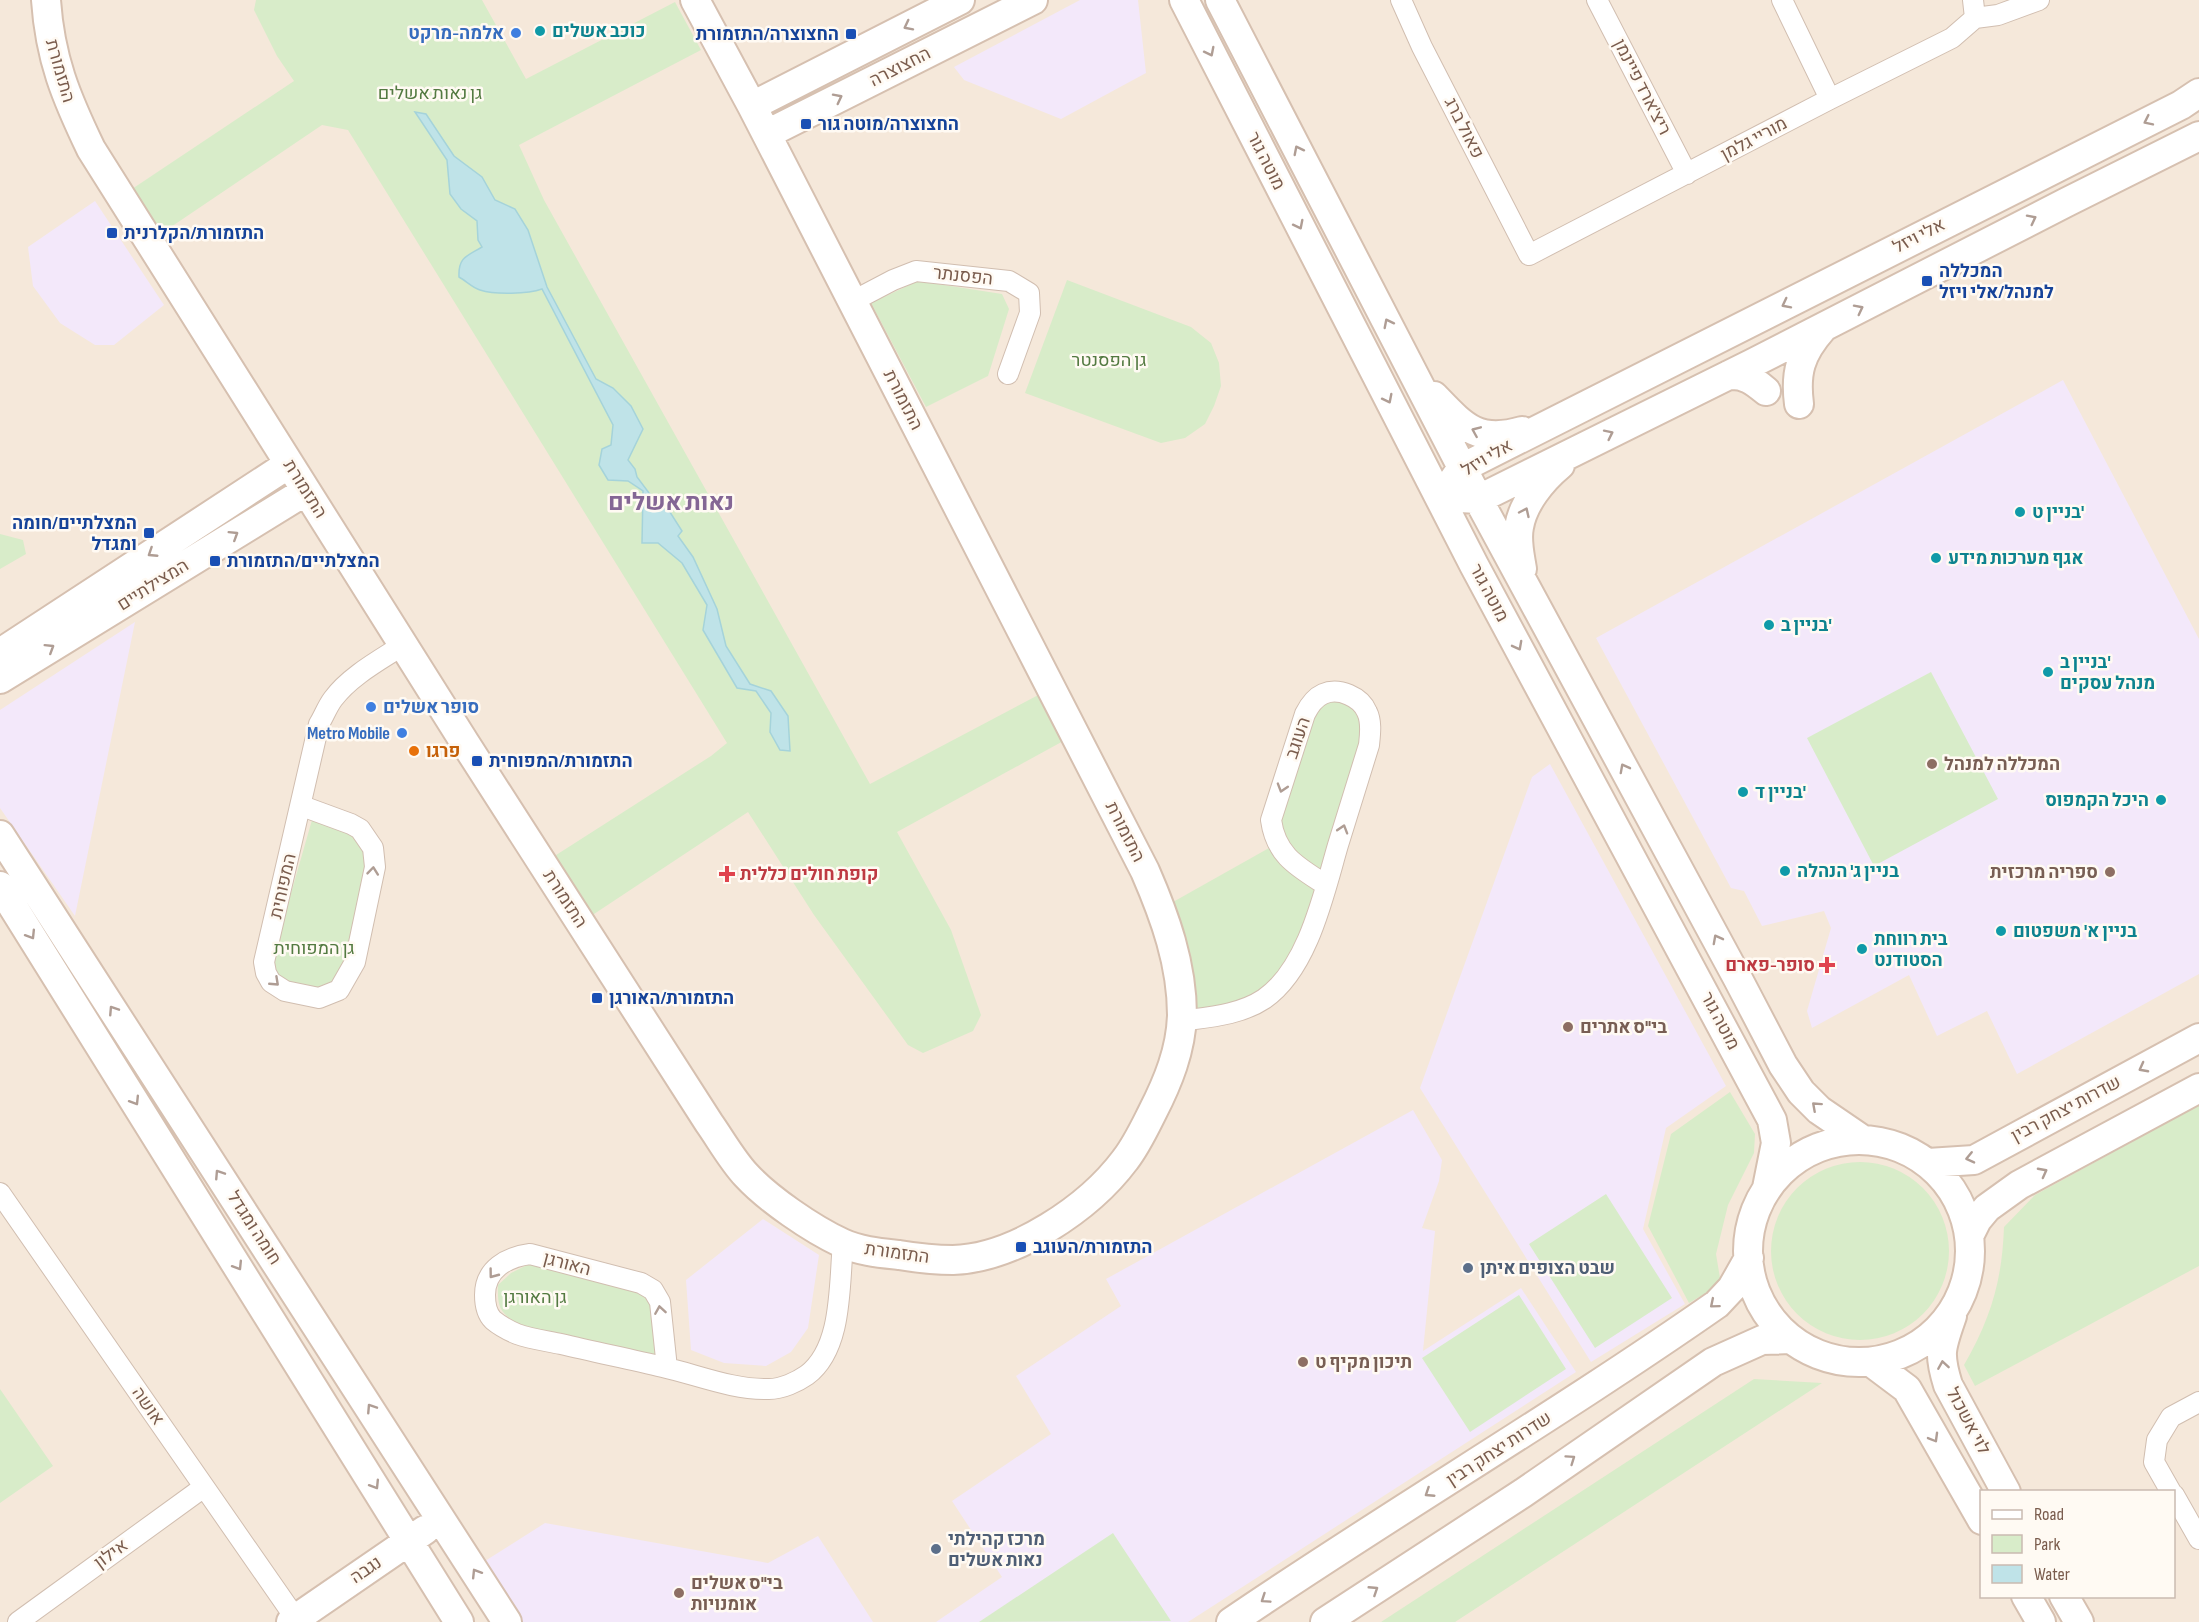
<svg xmlns="http://www.w3.org/2000/svg" width="2199" height="1622" viewBox="0 0 2199 1622" font-family="'Sofia Sans Condensed',Heebo,sans-serif">
<style>
.residential{fill:#f5e8da;fill-rule:evenodd}
.education{fill:#f3e8fa}
.green{fill:#d8ecc9}
.water{fill:#bfe3e8;stroke:#a5d3da;stroke-width:1.5}
.lines{fill:none;stroke-linecap:round;stroke-linejoin:round}
.street-casing{stroke:#d1beb0;stroke-width:22}
.secondary-casing{stroke:#d6c0b0;stroke-width:32}
.street{stroke:#fff;stroke-width:20}
.secondary{stroke:#fff;stroke-width:28}
.oneway{stroke:#af9d94}
.culture-dot{fill:#0f9aa8;stroke:#fffaf3;stroke-width:2}
.shop-dot{fill:#3f7fe0;stroke:#fffaf3;stroke-width:2}
.transit-dot{fill:#1a4fb4;stroke:#fffaf3;stroke-width:2}
.food-dot{fill:#e8710a;stroke:#fffaf3;stroke-width:2}
.education-dot{fill:#8d6e63;stroke:#fffaf3;stroke-width:2}
.health-dot{fill:#e0444e;stroke:#fffaf3;stroke-width:2}
.service-dot{fill:#5c6f8a;stroke:#fffaf3;stroke-width:2}
.labels{text-anchor:middle;dominant-baseline:central;stroke-width:5;stroke-linejoin:round;paint-order:stroke}
.culture-label{font-size:18px;font-weight:bold;fill:#0d838f;stroke:#fffaf3;text-anchor:start}
.shop-label{font-size:18px;font-weight:bold;fill:#366cbe;stroke:#fffaf3;text-anchor:end}
.transit-label{font-size:18px;font-weight:bold;fill:#164399;stroke:#fffaf3;text-anchor:start}
.street-label{font-size:18px;fill:#7a5c4d;stroke:#fffaf3}
.park-label{font-size:18px;fill:#537a41;stroke:#fffaf3}
.food-label{font-size:18px;font-weight:bold;fill:#c56008;stroke:#fffaf3;text-anchor:start}
.education-label{font-size:18px;font-weight:bold;fill:#785e54;stroke:#fffaf3;text-anchor:start}
.health-label{font-size:18px;font-weight:bold;fill:#be3a42;stroke:#fffaf3;text-anchor:start}
.service-label{font-size:18px;font-weight:bold;fill:#4e5e75;stroke:#fffaf3;text-anchor:start}
.district-label{font-size:24px;font-weight:bold;fill:#846695;stroke:#fffaf3}
</style>
<rect width="100%" height="100%" fill="#fdf6ec"/>
<!-- residential -->
<path class="residential" d="M0 0H2199V1622H0ZM1982 1492H2174V1596H1982Z"/>
<!-- education -->
<path class="education" d="M1080 0H1138L1146 73 1061 119 964 80 954 67Z
M95 201 164 305 114 345H95L60 323 33 286 28 247Z
M2063 380 2199 639V974L2017 1074 1987 1011 1937 1036 1909 975 1812 1028 1807 1011 1831 928 1824 911 1762 926 1744 891 1731 888 1596 638Z
M135 622 75 916 0 808V710Z
M1550 764 1726 1086 1666 1128 1643 1229 1685 1304 1591 1362 1420 1088 1532 777Z
M1413 1110 1442 1160 1439 1181 1422 1228 1435 1231 1423 1351 1521 1288 1576 1372 1188 1622H936L1002 1577 952 1501 1051 1434 1016 1376 1121 1306 1106 1279Z
M763 1219 819 1255 808 1328 791 1352 766 1366 724 1363 691 1350 686 1280Z
M545 1523 768 1563 818 1536 873 1622H523L485 1561Z"/>
<!-- green -->
<path class="green" d="M256 0H482L526 79 675 2 701 50 519 145 544 200 870 784 1044 692 1067 739 897 832 951 930 981 1015 973 1031 923 1053 908 1045 814 915 748 812 591 916 553 857 711 756 727 743 348 130 322 125 159 235 132 189 294 81 277 56 254 10Z
M1067 280 1191 327 1211 343 1219 363 1221 386 1214 406 1205 424 1185 438 1161 443 1025 393Z
M918 281 1002 294 1009 309 988 376 926 407 871 303Z
M0 534 23 540 26 554 0 569Z
M1931 672 1998 799 1874 866 1807 738Z
M1325 699 1356 705 1365 727 1323 877 1297 861 1277 821 1309 716Z
M312 820 349 828 369 851 349 962 336 987 318 993 275 979 271 963Z
M1269 848 1288 867 1316 886C1306 913 1290 973 1266 990 1249 1002 1211 1007 1190 1011L1173 902Z
M1730 1092 1755 1134 1754 1153 1728 1205 1716 1254 1721 1284 1689 1303 1648 1226 1671 1134Z
M2199 1105V1266L1975 1386 1964 1365C1991 1318 2002 1281 2004 1227L2035 1195Z
M1771 1251a89 89 0 1 1 178 0a89 89 0 1 1-178 0Z
M1606 1194 1672 1298 1595 1348 1529 1244Z
M531 1263 645 1295 651 1306 656 1355 521 1326C501 1313 497 1310 498 1285L511 1273Z
M1519 1295 1566 1369 1470 1432 1422 1358Z
M1754 1379 1822 1383 1455 1622H1381Z
M0 1389 53 1466 0 1503Z
M1113 1533 1171 1621 979 1622Z"/>
<!-- water -->
<path class="water" d="M415 112 426 114 454 156 482 177 495 200 515 209 528 230 547 287 596 379 613 388 631 406 643 429 628 460 635 469 637 477 649 493 668 509 682 531 678 536 693 557 717 609 726 646 750 684 771 691 788 716 790 751 780 750 770 732 771 713 756 691 737 688 703 630 707 605 682 563 658 543H642L643 491 628 481 608 480 599 465 602 449 611 445 613 425 542 289C528 294 495 295 480 290 473 288 466 281 459 277 458 257 467 256 482 247L478 240 477 221 461 209 450 194 447 160Z"/>
<g class="lines">
<defs>
<path id="street" d="M1401 0 1422 47 1529 255 1830 99 1952 38 1975 18
M1597 0 1687 174
M1782 0 1830 99
M1973 0 1975 18
M1975 18 1998 15 2039 0
M853 301 893 280 916 271 1009 281 1029 293 1030 313 1008 374
M302 806 351 824 360 829 373 848 375 867 355 962 339 990 319 998 285 991 271 982 266 973 264 962 319 724C324 716 327 707 333 699 350 676 380 660 403 645
M1181 1021C1209 1017 1240 1015 1264 999 1308 969 1324 893 1338 845 1348 812 1359 778 1369 745 1370 735 1372 722 1367 712 1361 697 1339 687 1323 694 1314 698 1309 706 1305 714L1271 820C1276 856 1298 867 1326 885
M0 1193 296 1619
M667 1368 660 1302 653 1290 641 1283 530 1254C507 1257 485 1269 485 1295 485 1303 487 1314 493 1320 499 1325 510 1331 517 1334 531 1339 547 1341 561 1344 595 1352 629 1359 663 1367 698 1375 733 1390 769 1389 782 1389 797 1382 807 1375 843 1348 839 1284 843 1243
M2171 1492 2154 1462 2157 1440 2171 1417 2199 1402
M2174 1495 2199 1539
M18 1622 204 1487"/>
<path id="secondary" d="M46 0C50 59 66 97 91 149L465 743 709 1123C721 1140 732 1160 746 1175 768 1199 812 1229 842 1243 859 1251 881 1253 899 1255 917 1258 936 1260 953 1260 1015 1258 1089 1208 1125 1160 1136 1146 1144 1129 1152 1113 1168 1082 1181 1050 1182 1015 1182 964 1165 917 1145 871L752 106 695 0
M1184 0 1474 565 1772 1120 1776 1143 1767 1188
M1220 0 1484 510 1738 979 1783 1065 1801 1092 1819 1110 1863 1140
M752 106 960 0
M767 134 1033 0
M1729 375C1745 374 1754 381 1766 391
M1434 396C1463 426 1477 444 1522 431
M1799 404C1795 373 1800 354 1822 329
M1452 482 1462 468 2181 105 2199 93
M1460 498 1478 499 1489 494 1753 363 2067 202 2199 136
M1522 569C1520 556 1516 541 1519 527 1523 503 1542 480 1560 465
M0 653 289 464
M0 679 306 491
M0 835 507 1622
M0 886 459 1622
M1748 1251a111 111 0 1 1 222 0a111 111 0 1 1-222 0Z
M1928 1163 1974 1160 2199 1038
M1969 1236 1977 1220 1987 1208 2019 1185 2199 1088
M1952 1316C1941 1348 1938 1353 1948 1385L2006 1492
M1871 1362 1907 1389 1982 1520
M2026 1596 2041 1622
M2064 1596 2079 1622
M291 1622 425 1530
M1231 1622C1391 1513 1558 1415 1717 1304L1732 1288 1749 1258
M1325 1622 1523 1493 1713 1362 1762 1340 1791 1339"/>
</defs>
<!-- street casing -->
<use href="#street" class="street-casing"/>
<!-- secondary casing -->
<use href="#secondary" class="secondary-casing"/>
<!-- street -->
<use href="#street" class="street"/>
<!-- secondary -->
<use href="#secondary" class="secondary"/>
</g>
<!-- one-way arrows -->
<defs><path id="oneway-chevron" d="M-2-3.5L2.5 0L-2 3.5" fill="none" stroke-width="1.6" stroke-linecap="round" stroke-linejoin="round" transform="scale(1.5)"/></defs>
<g class="oneway">
<use href="#oneway-chevron" transform="translate(908 26) rotate(153)"/>
<use href="#oneway-chevron" transform="translate(1210 52) rotate(63)"/>
<use href="#oneway-chevron" transform="translate(838 98) rotate(-27)"/>
<use href="#oneway-chevron" transform="translate(2148 121) rotate(154)"/>
<use href="#oneway-chevron" transform="translate(1298 150) rotate(-117)"/>
<use href="#oneway-chevron" transform="translate(2032 219) rotate(-27)"/>
<use href="#oneway-chevron" transform="translate(1299 225) rotate(63)"/>
<use href="#oneway-chevron" transform="translate(1786 304) rotate(153)"/>
<use href="#oneway-chevron" transform="translate(1859 309) rotate(-27)"/>
<use href="#oneway-chevron" transform="translate(1388 323) rotate(-117)"/>
<use href="#oneway-chevron" transform="translate(1388 399) rotate(63)"/>
<use href="#oneway-chevron" transform="translate(1476 431) rotate(-157)"/>
<use href="#oneway-chevron" transform="translate(1609 434) rotate(-26)"/>
<use href="#oneway-chevron" transform="translate(1525 512) rotate(-65)"/>
<use href="#oneway-chevron" transform="translate(234 535) rotate(-32)"/>
<use href="#oneway-chevron" transform="translate(152 553) rotate(147)"/>
<use href="#oneway-chevron" transform="translate(1518 646) rotate(62)"/>
<use href="#oneway-chevron" transform="translate(50 648) rotate(-32)"/>
<use href="#oneway-chevron" transform="translate(1624 768) rotate(-118)"/>
<use href="#oneway-chevron" transform="translate(1282 788) rotate(107)"/>
<use href="#oneway-chevron" transform="translate(1343 829) rotate(-73)"/>
<use href="#oneway-chevron" transform="translate(373 871) rotate(-84)"/>
<use href="#oneway-chevron" transform="translate(31 935) rotate(58)"/>
<use href="#oneway-chevron" transform="translate(1717 939) rotate(-118)"/>
<use href="#oneway-chevron" transform="translate(275 982) rotate(43)"/>
<use href="#oneway-chevron" transform="translate(113 1010) rotate(-123)"/>
<use href="#oneway-chevron" transform="translate(2143 1068) rotate(152)"/>
<use href="#oneway-chevron" transform="translate(135 1101) rotate(58)"/>
<use href="#oneway-chevron" transform="translate(1816 1106) rotate(-138)"/>
<use href="#oneway-chevron" transform="translate(1970 1158) rotate(167)"/>
<use href="#oneway-chevron" transform="translate(2043 1172) rotate(-28)"/>
<use href="#oneway-chevron" transform="translate(219 1174) rotate(-123)"/>
<use href="#oneway-chevron" transform="translate(238 1266) rotate(58)"/>
<use href="#oneway-chevron" transform="translate(493 1274) rotate(127)"/>
<use href="#oneway-chevron" transform="translate(1714 1304) rotate(140)"/>
<use href="#oneway-chevron" transform="translate(660 1310) rotate(-99)"/>
<use href="#oneway-chevron" transform="translate(1943 1365) rotate(-99)"/>
<use href="#oneway-chevron" transform="translate(371 1408) rotate(-123)"/>
<use href="#oneway-chevron" transform="translate(1934 1438) rotate(60)"/>
<use href="#oneway-chevron" transform="translate(1571 1459) rotate(-35)"/>
<use href="#oneway-chevron" transform="translate(375 1485) rotate(58)"/>
<use href="#oneway-chevron" transform="translate(1429 1493) rotate(147)"/>
<use href="#oneway-chevron" transform="translate(476 1573) rotate(-122)"/>
<use href="#oneway-chevron" transform="translate(1374 1590) rotate(-33)"/>
<use href="#oneway-chevron" transform="translate(1265 1599) rotate(146)"/>
</g>
<!-- markers -->
<g class="culture-dot">
<circle cx="540" cy="31" r="6"/>
<circle cx="2020" cy="512" r="6"/>
<circle cx="1936" cy="558" r="6"/>
<circle cx="1769" cy="625" r="6"/>
<circle cx="2048" cy="672" r="6"/>
<circle cx="1743" cy="792" r="6"/>
<circle cx="2161" cy="800" r="6"/>
<circle cx="1785" cy="871" r="6"/>
<circle cx="2001" cy="931" r="6"/>
<circle cx="1862" cy="949" r="6"/>
</g>
<g class="shop-dot">
<circle cx="516" cy="33" r="6"/>
<circle cx="371" cy="707" r="6"/>
<circle cx="402" cy="733" r="6"/>
</g>
<g class="transit-dot">
<rect x="845" y="28" width="12" height="12" rx="3"/>
<rect x="800" y="118" width="12" height="12" rx="3"/>
<rect x="106" y="227" width="12" height="12" rx="3"/>
<rect x="1921" y="275" width="12" height="12" rx="3"/>
<rect x="143" y="527" width="12" height="12" rx="3"/>
<rect x="209" y="555" width="12" height="12" rx="3"/>
<rect x="471" y="755" width="12" height="12" rx="3"/>
<rect x="591" y="992" width="12" height="12" rx="3"/>
<rect x="1015" y="1241" width="12" height="12" rx="3"/>
</g>
<circle class="food-dot" cx="414" cy="751" r="6"/>
<g class="education-dot">
<circle cx="1932" cy="764" r="6"/>
<circle cx="2110" cy="872" r="6"/>
<circle cx="1568" cy="1027" r="6"/>
<circle cx="1303" cy="1362" r="6"/>
<circle cx="679" cy="1593" r="6"/>
</g>
<g class="health-dot">
<path d="M724 865h6v6h6v6h-6v6h-6v-6h-6v-6h6z"/>
<path d="M1824 956h6v6h6v6h-6v6h-6v-6h-6v-6h6z"/>
</g>
<g class="service-dot">
<circle cx="1468" cy="1268" r="6"/>
<circle cx="936" cy="1549" r="6"/>
</g>
<g class="labels">
<!-- culture labels -->
<g class="culture-label">
<text x="552" y="31">כוכב אשלים</text>
<text x="2032" y="512">בניין ט'</text>
<text x="1948" y="558">אגף מערכות מידע</text>
<text x="1781" y="625">בניין ב'</text>
<text x="2060" y="662">בניין ב'<tspan x="2060" dy="21">מנהל עסקים</tspan></text>
<text x="1755" y="792">בניין ד'</text>
<text x="2149" y="800" text-anchor="end">היכל הקמפוס</text>
<text x="1797" y="871">בניין ג' הנהלה</text>
<text x="2013" y="931">בניין א' משפטום</text>
<text x="1874" y="939">בית רווחת<tspan x="1874" dy="21">הסטודנט</tspan></text>
</g>
<!-- shop labels -->
<g class="shop-label">
<text x="504" y="33">אלמה-מרקט</text>
<text x="383" y="707" text-anchor="start">סופר אשלים</text>
<text x="390" y="733">Metro Mobile</text>
</g>
<!-- transit labels -->
<g class="transit-label">
<text x="839" y="34" text-anchor="end">החצוצרה/התזמורת</text>
<text x="818" y="124">החצוצרה/מוטה גור</text>
<text x="124" y="233">התזמורת/הקלרנית</text>
<text x="1939" y="271">המכללה<tspan x="1939" dy="21">למנהל/אלי ויזל</tspan></text>
<text x="137" y="523" text-anchor="end">המצלתיים/חומה<tspan x="137" dy="21">ומגדל</tspan></text>
<text x="227" y="561">המצלתיים/התזמורת</text>
<text x="489" y="761">התזמורת/המפוחית</text>
<text x="609" y="998">התזמורת/האורגן</text>
<text x="1033" y="1247">התזמורת/העוגב</text>
</g>
<!-- street labels -->
<g class="street-label">
<text transform="translate(900 67) rotate(-27)">החצוצרה</text>
<text transform="translate(60 71) rotate(74)">התזמורת</text>
<text transform="translate(1642 87) rotate(63)">ריצ'ארד פיינמן</text>
<text transform="translate(1464 128) rotate(63)">פאול ברג</text>
<text transform="translate(1754 139) rotate(-28)">מוריי גלמן</text>
<text transform="translate(1266 161) rotate(63)">מוטה גור</text>
<text transform="translate(1919 236) rotate(-27)">אלי ויזל</text>
<text transform="translate(963 276) rotate(6)">הפסנתר</text>
<text transform="translate(903 400) rotate(63)">התזמורת</text>
<text transform="translate(1487 458) rotate(-30)">אלי ויזל</text>
<text transform="translate(305 489) rotate(58)">התזמורת</text>
<text transform="translate(153 585) rotate(-32)">המצילתיים</text>
<text transform="translate(1489 593) rotate(62)">מוטה גור</text>
<text transform="translate(1298 738) rotate(-71)">העוגב</text>
<text transform="translate(1125 832) rotate(63)">התזמורת</text>
<text transform="translate(283 886) rotate(-77)">המפוחית</text>
<text transform="translate(565 899) rotate(57)">התזמורת</text>
<text transform="translate(1720 1021) rotate(62)">מוטה גור</text>
<text transform="translate(2066 1109) rotate(-28)">שדרות יצחק רבין</text>
<text transform="translate(254 1228) rotate(57)">חומה ומגדל</text>
<text transform="translate(897 1253) rotate(8)">התזמורת</text>
<text transform="translate(567 1264) rotate(15)">האורגן</text>
<text transform="translate(148 1406) rotate(55)">אושה</text>
<text transform="translate(1968 1421) rotate(62)">לוי אשכול</text>
<text transform="translate(1499 1449) rotate(-33)">שדרות יצחק רבין</text>
<text transform="translate(111 1554) rotate(-36)">אילון</text>
<text transform="translate(366 1570) rotate(-34)">נגבה</text>
</g>
<!-- park labels -->
<g class="park-label">
<text x="430" y="93">גן נאות אשלים</text>
<text x="1109" y="360">גן הפסנטר</text>
<text x="314" y="948">גן המפוחית</text>
<text x="535" y="1297">גן האורגן</text>
</g>
<!-- food labels -->
<g class="food-label">
<text x="426" y="751">פרגו</text>
</g>
<!-- education labels -->
<g class="education-label">
<text x="1944" y="764">המכללה למנהל</text>
<text x="2098" y="872" text-anchor="end">ספריה מרכזית</text>
<text x="1580" y="1027">בי"ס אתרים</text>
<text x="1315" y="1362">תיכון מקיף ט</text>
<text x="691" y="1583">בי"ס אשלים<tspan x="691" dy="21">אומנויות</tspan></text>
</g>
<!-- health labels -->
<g class="health-label">
<text x="740" y="874">קופת חולים כללית</text>
<text x="1815" y="965" text-anchor="end">סופר-פארם</text>
</g>
<!-- service labels -->
<g class="service-label">
<text x="1480" y="1268">שבט הצופים איתן</text>
<text x="948" y="1539">מרכז קהילתי<tspan x="948" dy="21">נאות אשלים</tspan></text>
</g>
<!-- district labels -->
<g class="district-label">
<text x="671" y="502">נאות אשלים</text>
</g>
</g>
<!-- legend -->
<rect x="1980" y="1490" width="195" height="108" fill="#fffaf3" stroke="#cabbb1" stroke-width="1.5"/>
<rect x="1992" y="1510" width="30" height="9" fill="#ffffff" stroke="#cabbb1" stroke-width="1.5"/>
<text x="2034" y="1520" font-size="18" fill="#7a5c4d">Road</text>
<rect x="1992" y="1535" width="30" height="18" fill="#d8ecc9" stroke="#cabbb1" stroke-width="1.5"/>
<text x="2034" y="1550" font-size="18" fill="#7a5c4d">Park</text>
<rect x="1992" y="1565" width="30" height="18" fill="#bfe3e8" stroke="#cabbb1" stroke-width="1.5"/>
<text x="2034" y="1580" font-size="18" fill="#7a5c4d">Water</text>
</svg>
